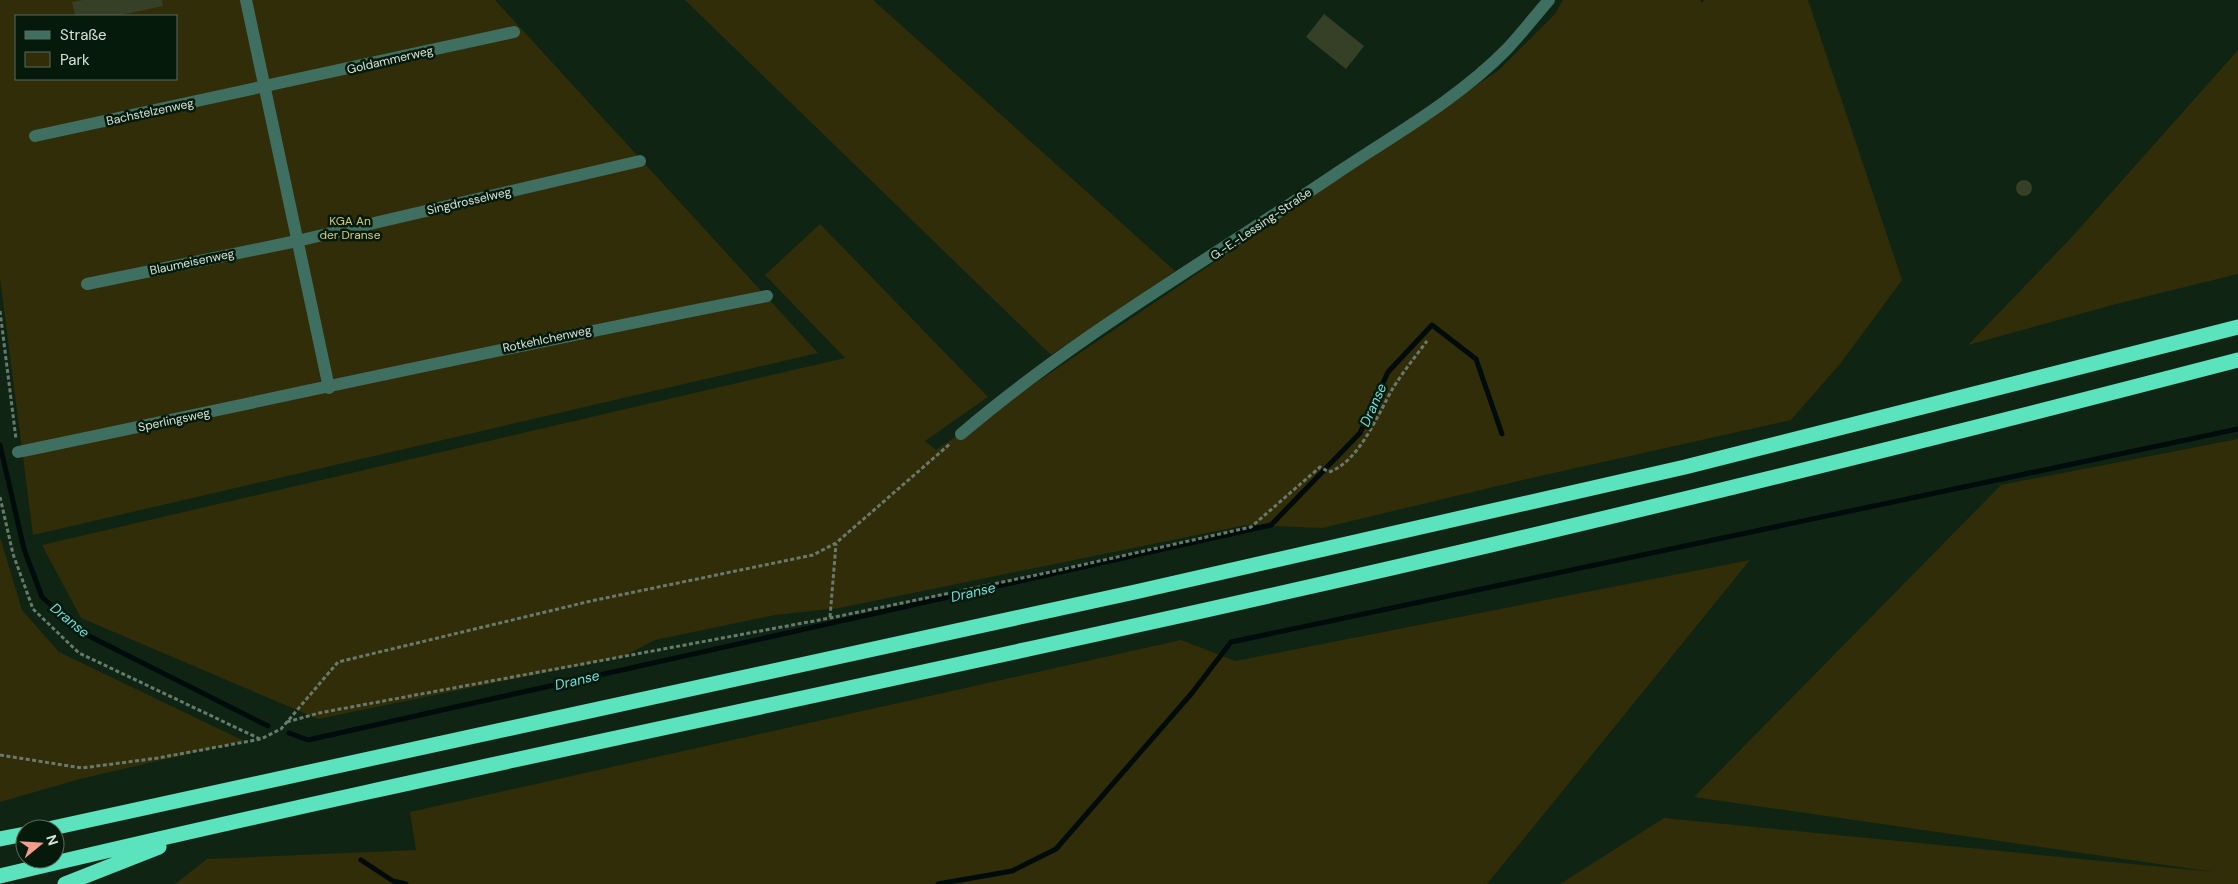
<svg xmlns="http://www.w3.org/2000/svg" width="2238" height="884" viewBox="0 0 2238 884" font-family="'DM Sans',sans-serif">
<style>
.green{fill:#312d09;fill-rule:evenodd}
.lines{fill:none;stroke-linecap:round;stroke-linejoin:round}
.stream{stroke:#000b0c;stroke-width:5}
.building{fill:#364027}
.path{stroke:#697a6c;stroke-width:3;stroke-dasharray:4 2.5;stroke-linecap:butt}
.minor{stroke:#3f6f61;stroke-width:12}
.highway{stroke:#5be3be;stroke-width:15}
.labels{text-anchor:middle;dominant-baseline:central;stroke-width:5;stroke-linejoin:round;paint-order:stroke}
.street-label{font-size:12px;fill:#d7e4d9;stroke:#061a0b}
.park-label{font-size:12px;fill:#d4ca7c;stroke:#061a0b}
.water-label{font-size:14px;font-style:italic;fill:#71ddde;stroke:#061a0b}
</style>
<rect width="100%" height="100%" fill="#0f2413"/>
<!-- green -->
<path class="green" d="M0 0H495L818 353 33 535 0 278ZM16 16H176V79H16Z
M685 0H873L1175 271 1051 355Z
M1563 0H1700L1702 3 1704 0H1808L1902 280 1840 364 1791 420 1540 476 1322 528 1246 525 839 608 775 615 655 640 622 657 318 719 81 618 42 545 845 358 765 275 820 224 988 397 925 441 936 450 1499 70 1555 14Z
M2238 50V274L2120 303 1968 345 2071 238Z
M2238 439V884H1560L1664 818 2214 872 1694 797 2001 485Z
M0 537 22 610 59 652 244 741 80 779 0 802Z
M1750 560 1487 884H175L207 859 416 850 410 812 1181 640 1235 661Z"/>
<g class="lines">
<!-- stream -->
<path class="stream" d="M0 445 24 549 42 597 81 632 268 726
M289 733 308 740 1271 525 1360 433 1388 372 1432 325 1476 359 1502 434
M361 860 393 881 406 884
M938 884 1012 871 1056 849 1192 693 1231 642 2238 429"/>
</g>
<!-- building -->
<path class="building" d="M83 0H162L163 6 116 16H75L72 2Z
M1324 14 1364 46 1346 69 1306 37Z
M2016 188a8 8 0 1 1 16 0a8 8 0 1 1-16 0Z"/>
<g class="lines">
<!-- path -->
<path class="path" d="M0 311 16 439
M0 497 13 554 33 609 79 653 260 739
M830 617 836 544
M287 722 319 713 830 618 1046 573 1251 527 1320 467 1329 472C1359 462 1378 414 1393 388 1403 372 1415 357 1427 341
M0 755 82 768 158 758 261 739 281 729 338 662 591 601 813 555 836 543 951 443"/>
<!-- minor -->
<path class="minor" d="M246 0 329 388
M35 136 514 32
M87 284 297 241 640 161
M961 434C1077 335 1210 259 1337 173 1394 135 1458 99 1507 49 1522 33 1535 16 1549 0
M18 452C268 400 516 345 767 296"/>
<!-- highway -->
<path class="highway" d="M48 829 1135 592 1685 467 2238 327
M0 839 25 834
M0 876C378 786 759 709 1138 625 1507 544 1873 455 2238 360
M65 884 159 847"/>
</g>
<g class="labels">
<!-- street labels -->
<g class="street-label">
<text transform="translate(390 60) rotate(-13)">Goldammerweg</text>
<text transform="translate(150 112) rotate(-12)">Bachstelzenweg</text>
<text transform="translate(469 201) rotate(-13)">Singdrosselweg</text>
<text transform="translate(1261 224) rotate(-34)">G.-E.-Lessing-Straße</text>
<text transform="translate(192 262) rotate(-12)">Blaumeisenweg</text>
<text transform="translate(547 339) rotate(-12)">Rotkehlchenweg</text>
<text transform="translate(174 420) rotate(-12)">Sperlingsweg</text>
</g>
<!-- park labels -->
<g class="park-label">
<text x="350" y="221">KGA An<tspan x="350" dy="14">der Dranse</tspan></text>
</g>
<!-- water labels -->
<g class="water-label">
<text transform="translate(1373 405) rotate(-66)">Dranse</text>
<text transform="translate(973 592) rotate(-13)">Dranse</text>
<text transform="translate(70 620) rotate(39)">Dranse</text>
<text transform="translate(577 680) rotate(-13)">Dranse</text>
</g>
</g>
<!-- legend -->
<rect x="15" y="15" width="162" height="65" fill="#061a0b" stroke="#5a6b5d"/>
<rect x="25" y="31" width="25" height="8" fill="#3f6f61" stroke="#5a6b5d"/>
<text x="60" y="40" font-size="15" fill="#d7e4d9">Straße</text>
<rect x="25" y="52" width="25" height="15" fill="#312d09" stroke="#5a6b5d"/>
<text x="60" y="65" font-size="15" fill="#d7e4d9">Park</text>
<!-- north arrow -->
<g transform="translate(40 844) rotate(72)"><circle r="24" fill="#061a0b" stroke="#5a6b5d"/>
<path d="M0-4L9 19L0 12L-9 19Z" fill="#f49d8b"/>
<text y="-8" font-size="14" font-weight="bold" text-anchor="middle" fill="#d7e4d9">N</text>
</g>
</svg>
